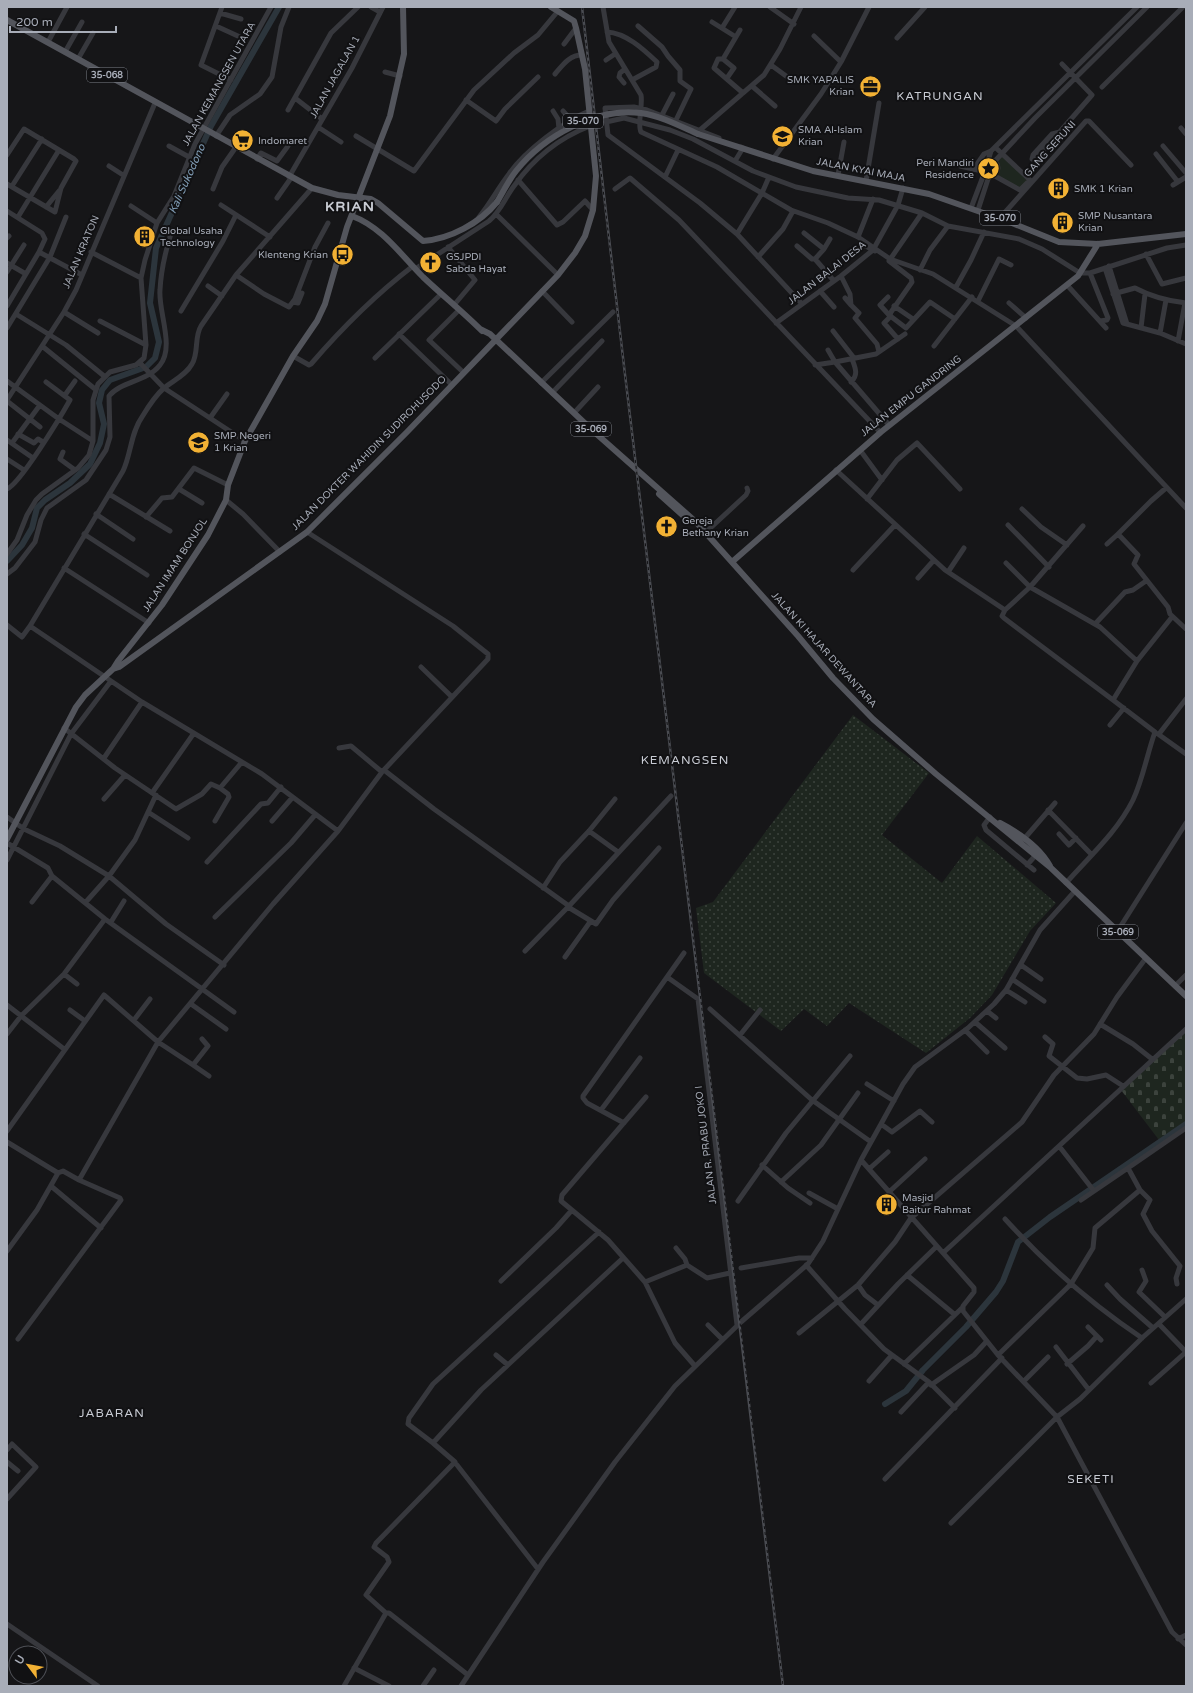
<svg xmlns="http://www.w3.org/2000/svg" width="1193" height="1693" viewBox="0 0 1193 1693" font-family="'Varela Round',sans-serif">
<style>
.grass{fill:url(#grass-dots)}
.cemetery{fill:url(#cemetery-stones)}
.green{fill:#1e261f}
.lines{fill:none;stroke-linecap:round;stroke-linejoin:round}
.river{stroke:#2c353c;stroke-width:6}
.minor{stroke:#37383d;stroke-width:5}
.major{stroke:#53555c;stroke-width:6}
.rail-casing{stroke:#4a4c52;stroke-width:2.5}
.rail{stroke:#111113;stroke-width:1;stroke-dasharray:3;stroke-linecap:butt}
.major-bridge{stroke:#53555c;stroke-width:6}
.labels{text-anchor:middle;dominant-baseline:central;stroke-width:4;stroke-linejoin:round;paint-order:stroke}
.shield{fill:#111113;stroke:#7b7e86;stroke-width:1}
.shield-label{font-size:9px;font-weight:bold;fill:#a8adb8}
.street-label{font-size:10px;fill:#a8adb8;stroke:#111113}
.poi-label{font-size:10px;fill:#a8adb8;stroke:#111113;text-anchor:start}
.water-label{font-size:11px;font-style:italic;fill:#7f9bb3;stroke:#111113}
.quarter-label{font-size:12px;letter-spacing:1px;fill:#c9ccd4;stroke:#111113}
.district-label{font-size:14px;font-weight:bold;letter-spacing:1px;fill:#c9ccd4;stroke:#111113}
</style>
<defs>
<pattern id="grass-dots" width="8" height="8" patternUnits="userSpaceOnUse"><rect width="8" height="8" fill="#1e261f"/><path d="M2 2h.1M6 6h.1" fill="none" stroke="#3c433d" stroke-width="1.8" stroke-linecap="round"/></pattern>
<pattern id="cemetery-stones" width="16" height="16" patternUnits="userSpaceOnUse"><rect width="16" height="16" fill="#1e261f"/><path d="M2 7V4a2 2 0 0 1 4 0v3zM10 15v-3a2 2 0 0 1 4 0v3z" fill="#3c433d"/></pattern>
</defs>
<rect width="100%" height="100%" fill="#161618"/>
<!-- grass -->
<path class="grass" d="M853 715 929 773 882 835 942 883 977 836 1056 903 1030 931 992 995 970 1018 926 1053 849 1003 827 1026 804 1009 781 1031 704 973 696 908 713 902Z"/>
<!-- cemetery -->
<path class="cemetery" d="M1186 1031V1121L1159 1140 1121 1090Z"/>
<!-- green -->
<path class="green" d="M1003 153 1030 180 1021 190 993 175 996 172 997 167 994 162Z"/>
<g class="lines">
<!-- river -->
<path class="river" d="M7 561 22 545 32 528 37 508 45 500 70 483 90 464 100 443 104 424 99 403 102 390 110 380 146 367 155 358 159 342 150 303 156 248 211 126 279 7
M885 1404 906 1391 923 1370 966 1327 996 1292 1003 1281 1018 1242 1050 1217 1186 1124"/>
<!-- minor -->
<path class="minor" d="M222 7 201 65 231 80
M371 7 380 12
M603 7 609 42 641 95C643 105 637 125 641 132L717 167 791 210 828 223 858 237 890 259 933 274 1016 326 1186 508
M770 7 794 24
M220 13 241 19
M712 22 736 37
M216 26 240 37
M638 26 662 47 668 56 680 70V81L691 89 676 120
M722 28 735 7
M607 32C626 33 643 49 657 62L656 67 632 80
M814 36 841 62
M897 38 925 7
M48 42 67 7
M564 44 576 28
M65 52 82 22
M78 59 93 33
M723 59H718L714 68 743 93
M606 60 615 54
M771 65 786 76
M385 72 400 76
M555 74C562 66 569 55 582 55
M727 78 734 68 723 59 740 30
M624 83 619 77 620 73 625 69
M752 86 775 106
M1102 87 1183 7
M295 98 322 119
M466 100 496 121 505 109 538 77
M288 110 331 33 358 7
M553 111 558 119 559 129
M563 111 571 120
M662 115 673 94
M606 122 624 118 670 130 693 139 753 171 796 187 848 198 879 200 922 213 948 226 1019 239 1042 249 1080 273H1090L1167 248 1186 245
M318 127 341 142
M1181 128 1186 134
M700 130 764 75 780 49 801 7
M1060 132 1052 134 1033 155 1032 159H1036L1092 95 1062 64
M216 136 230 115 260 94 272 77 281 27 289 7
M356 136 414 171 474 90 514 53 538 35 558 11
M719 138 647 110 634 107 605 108 608 135 700 203 737 234 802 304
M169 146 189 157
M1163 146 1186 173
M1156 154 1178 182
M7 155 24 129 74 159 76 161 61 188 55 212 7 184
M257 159 261 153 277 161 288 146
M773 159 821 94 841 62 869 7
M982 168a8 8 0 1 1 16 0a8 8 0 1 1-16 0Z
M735 161 743 148 741 147
M988 161 991 151 1137 7
M994 162 1035 118 1147 7
M109 166 123 175
M960 166 982 171
M973 170 984 154 991 151
M838 175 844 142
M993 175 1020 190 1030 180 996 148
M289 177 352 68 383 7
M665 177 678 150
M518 180 557 225 563 222 585 201 593 210
M866 181 879 103
M1173 185 1186 177
M12 186 42 139
M213 189 222 167 236 147
M615 189 630 178 679 220 880 432
M277 198 291 178
M221 205 270 237
M131 206 157 223
M46 207 59 191
M971 208 984 174
M978 210 989 176
M7 211 42 233 45 239 39 252 7 306
M922 213 889 261 911 278 912 282 889 315 906 328 930 302 955 319
M496 214 558 275
M18 217 59 150
M479 217C490 204 498 188 509 174 524 152 564 121 589 111
M1000 218 1086 121H1089L1131 165
M804 233 824 249 815 259
M737 234 762 193 769 177
M858 237 873 199
M7 238 9 236
M860 243 875 251
M797 246 812 259H815L834 281
M448 247 475 280 454 305
M824 249 830 239
M39 252 82 275
M91 252 141 278
M1146 254 1162 284 1186 278
M758 257 783 229 793 211
M7 263 26 274
M1109 266 1127 324
M1105 268 1123 323 1160 333 1186 344
M415 269 489 221C500 212 505 198 514 186 533 159 559 138 590 126
M920 270 930 250 948 226
M7 272 24 245
M1090 273 1108 318 1107 320 1100 321
M236 275 264 294 289 307 295 299 315 247 328 223
M841 276 850 294 851 305 859 313 855 318 877 344 879 352
M1067 285 1106 328
M208 286 222 296
M956 287 971 260 984 232
M542 291 572 322
M820 291 834 307
M1113 294 1135 288C1152 297 1167 301 1186 303
M888 297 880 305 889 315
M845 298 851 305
M978 301 999 259 1011 265
M293 302 298 303 302 293
M1009 303 1026 318
M894 306 913 319
M459 310 429 340 464 373
M181 311 223 241 236 215
M64 312 98 333
M16 314 66 345 104 376
M891 316 884 323 898 339
M100 321 146 345
M776 323 841 276 873 250 898 205 903 188
M7 328 50 257 66 217
M1141 328 1145 294
M833 331 854 358
M1160 333 1166 300
M399 334 452 385
M1178 341 1185 303
M42 346 95 389
M934 346 972 297
M828 350 835 362 889 425
M293 356 309 365 311 364C342 328 375 295 413 266
M375 358 441 294
M140 363 164 388 245 441
M815 365 835 362 876 354 905 334
M7 381 59 419 93 441
M851 382C859 375 855 367 852 359
M541 383 613 312
M552 393 602 341
M65 395 75 381
M7 400 64 312 76 290 155 103
M7 401 40 427
M574 413 598 387
M210 418 227 394
M18 434 34 443 38 439 43 442
M7 440 33 458
M12 443 40 405
M860 450 882 480
M63 452 60 459 75 470
M7 459 24 470
M836 470 945 570 1005 610 1030 587 1100 627 1137 661 1113 700 1155 732C1147 754 1143 779 1133 800 1117 832 1090 856 1066 883
M1166 488 1151 501 1118 534 1138 555 1134 564 1168 607 1170 614 1186 629
M7 489C20 484 61 416 70 400L46 382
M179 489 202 503
M109 494 170 531
M867 499 897 460 917 443 960 489
M226 500 243 514 280 552
M1022 509 1041 527 1067 545
M96 514 133 539
M146 517 162 498 172 497 194 468 228 485
M1008 525 1049 567
M705 533 746 495 748 491 747 488
M84 534 147 575
M1107 544 1118 534
M7 554 17 540 27 515 36 500 42 494 78 468 89 455 93 441V400L98 384 110 372 136 365 144 358 146 345 141 278 145 260 157 223 174 196 195 144 271 7
M1006 563 1030 587 1083 526
M64 568 149 623
M853 570 895 525
M948 572 964 548
M7 574 15 568 35 542 41 520 47 508 86 480 106 450 110 437 109 396C121 381 147 382 160 365 175 347 158 311 160 290 161 270 166 249 172 230
M918 578 934 560
M1005 610 1002 616 1004 618 1113 700
M1095 624 1125 592 1133 590 1146 581
M7 625 22 637 30 626 123 471C131 454 131 432 142 417 148 407 156 395 164 388 174 380 186 375 192 364 199 353 194 337 201 326L236 275 312 188
M30 626 142 702 262 774 338 831
M1137 661 1172 617
M421 667 452 697
M1110 725 1124 708
M64 728 115 768 176 809 202 794 211 784 220 788 242 762
M1158 734 1186 754
M1159 734 1186 699
M339 748 351 746 382 772
M104 758 142 702
M384 770 434 809 569 906
M152 793 194 733
M104 799 125 775
M1048 810 1092 855
M148 812 188 838
M7 817 24 829 60 846 109 876 166 924 224 965
M990 817 984 825 986 830 1034 870
M215 821 229 797 228 794 220 788
M272 821 292 798
M589 831 618 852
M1059 834 1069 845 1076 838
M1024 839 1055 803
M7 843 48 868 52 876 105 919 234 1012
M7 860 71 734 111 681
M207 862 261 804 268 803 281 787
M1027 865 1035 856
M543 888 560 862 589 831 615 799
M32 902 52 876
M85 903 109 876 135 840 156 795
M568 907 596 924 613 900 659 848
M215 917 291 843 315 815
M111 922 124 901
M1117 932 1186 823
M525 951 569 906 671 796
M565 957 590 922
M1021 965 1041 979
M64 974 77 984
M667 977 698 999 737 1325
M1012 979 1044 1001
M1175 986 1186 975
M1006 990 1025 1002
M191 1004 226 1029
M7 1005 64 1049
M710 1009 812 1100 871 1142
M70 1010 85 1021
M987 1011 996 1018
M134 1020 150 999
M975 1022 1005 1048
M1100 1024 1133 1044 1152 1059
M965 1030 987 1052
M7 1034 21 1016 64 974 105 919
M740 1035 760 1010
M1045 1037 1053 1044 1049 1056 1077 1078 1087 1079 1106 1075 1123 1086
M193 1065 209 1076
M867 1084 894 1101
M646 1097 562 1195 561 1201 608 1240 645 1282 687 1265 707 1278 730 1273
M601 1110 640 1058
M624 1123 587 1103 583 1098V1096L684 953
M881 1124 892 1132 920 1111 932 1122
M7 1131 104 995 158 1042 193 1065 208 1046 202 1039
M7 1142 58 1173 63 1171 79 1180 158 1042 273 904 338 831 382 772 488 659V654L453 626 307 532
M1059 1146 1094 1191
M861 1160 974 1288V1292L963 1306V1311L998 1355 1057 1417 1172 1632 1186 1645
M762 1165 788 1188 810 1203
M869 1169 888 1152
M781 1182 821 1145 858 1093
M51 1186 101 1228
M1140 1190 1150 1200 1143 1214 1152 1231 1180 1266 1176 1278 1177 1284
M889 1192 925 1159
M809 1193 838 1209
M1081 1200 1128 1168
M738 1201 786 1133 850 1056
M1005 1219C1046 1264 1091 1304 1142 1338
M599 1232 433 1384 409 1418 408 1424 433 1443 481 1390 623 1258
M676 1248 685 1259 687 1265
M7 1251 37 1210 58 1173
M943 1253 1186 1029
M806 1265 845 1309 884 1349 929 1382 955 1408
M741 1268 799 1258H812
M1142 1270 1146 1281 1139 1292 1165 1317
M907 1275 954 1314
M501 1281 556 1228 572 1210
M645 1282 675 1343 695 1366
M858 1285 865 1295 878 1305
M1107 1285 1120 1299 1153 1328
M861 1324 898 1284 937 1246
M708 1325 722 1339
M1088 1327 1101 1340
M799 1333 858 1285 895 1242 911 1218 1022 1122 1054 1075 1094 1034 1117 997 1146 958
M18 1339 121 1200 120 1198 79 1180
M1056 1347 1089 1390
M496 1355 508 1365
M998 1355 1071 1284 1093 1248 1095 1228 1140 1190 1128 1168 1186 1128
M904 1364 962 1308
M1067 1364 1088 1346 1097 1336
M869 1381 892 1355
M1024 1381 1048 1357
M1151 1383 1186 1352 1159 1324
M931 1385 974 1355 987 1341
M901 1412 929 1382
M433 1443 455 1462 376 1543 374 1547 387 1557 389 1562 366 1595 386 1613H389L468 1675
M7 1450 12 1444 36 1467 7 1499
M7 1462 18 1471
M457 1465 538 1569
M885 1479 1002 1358
M951 1523 1057 1417 1080 1399 1142 1338 1186 1299
M7 1624 98 1686
M1178 1639 1186 1635
M354 1668 389 1686
M344 1686 386 1613
M423 1686 434 1670
M461 1686 543 1562 615 1462 675 1386 741 1322 808 1264 823 1241 861 1160 881 1124 903 1084 915 1067 968 1028 994 1004 1006 990 1040 930 1075 891"/>
<!-- major -->
<path class="major" d="M7 20 312 188 338 195 371 199 378 203 423 241C450 239 480 223 497 202
M698 134 813 171 929 194 1012 223 1059 242 1098 244 1186 234
M352 216C382 227 401 255 423 277 442 295 463 312 482 331
M480 329 490 334 592 430 696 522 798 636 833 678 873 719 936 774 1051 868 1186 996
M659 494 688 520
M732 562 881 432 1078 276 1098 244
M113 669 119 667 307 532 407 432 558 275 575 253 585 236 593 210 596 176 585 69 576 28 574 21 551 7
M1000 823C1019 833 1040 848 1050 866
M7 839 76 707 85 695 113 669 118 661 162 605 208 535 226 500 228 485 245 441 293 356 317 321 325 304 347 227 390 116 404 54 403 7"/>
<defs>
<path id="rail" d="M582 7C646 567 718 1126 783 1686"/>
</defs>
<!-- rail casing -->
<use href="#rail" class="rail-casing"/>
<!-- rail -->
<use href="#rail" class="rail"/>
<!-- major-bridge -->
<path class="major-bridge" d="M497 202C503 192 509 180 516 171 544 136 596 107 641 113 661 116 680 126 698 134"/>
</g>
<!-- icons -->
<defs>
<symbol id="office-disc" viewBox="-11 -11 22 22"><circle r="9.5" fill="#f2b134" stroke="#111113"/><path d="M-6-3h4V-5.5h4V-3h4V5H-6ZM-1-4.5V-3h2v-1.5ZM-6 0V1H6V0Z" fill="#111"/></symbol>
<symbol id="school-disc" viewBox="-11 -11 22 22"><circle r="9.5" fill="#f2b134" stroke="#111113"/><path d="M0-5L7-2L0 1L-7-2ZM-4 1L0 2.5L4 1V4Q0 6-4 4Z" fill="#111"/></symbol>
<symbol id="supermarket-disc" viewBox="-11 -11 22 22"><circle r="9.5" fill="#f2b134" stroke="#111113"/><path d="M-6-5.5h2.5l.6 2H6L4.5 2H-2.5L-4.4-4H-6ZM-1.5 3.2a1.3 1.3 0 1 0 .1 0ZM3 3.2a1.3 1.3 0 1 0 .1 0Z" fill="#111"/></symbol>
<symbol id="sight-disc" viewBox="-11 -11 22 22"><circle r="9.5" fill="#f2b134" stroke="#111113"/><path d="M0-6L1.8-2.2L6-1.7L2.9 1.2L3.7 5.4L0 3.3L-3.7 5.4L-2.9 1.2L-6-1.7L-1.8-2.2Z" fill="#111"/></symbol>
<symbol id="building-disc" viewBox="-11 -11 22 22"><circle r="9.5" fill="#f2b134" stroke="#111113"/><path d="M-4-6H4V6H1V3H-1V6H-4ZM-2.5-4.3h1.7v1.8h-1.7ZM.8-4.3h1.7v1.8H.8ZM-2.5-1h1.7V.8h-1.7ZM.8-1h1.7V.8H.8Z" fill="#111"/></symbol>
<symbol id="bus-disc" viewBox="-11 -11 22 22"><circle r="9.5" fill="#f2b134" stroke="#111113"/><path d="M-5-6H5V4H4V6H2V4H-2V6H-4V4H-5ZM-3.5-4V0h7V-4ZM-3.5 1.2v1.5H-2V1.2ZM2 1.2v1.5H3.5V1.2Z" fill="#111"/></symbol>
<symbol id="church-disc" viewBox="-11 -11 22 22"><circle r="9.5" fill="#f2b134" stroke="#111113"/><path d="M-1.2-6h2.4v3.5h3.3v2.4h-3.3V6h-2.4V-.1h-3.3v-2.4h3.3Z" fill="#111"/></symbol>
</defs>
<g fill-rule="evenodd">
<use href="#office-disc" x="858" y="74" width="25" height="25"/>
<use href="#school-disc" x="770" y="124" width="25" height="25"/>
<use href="#supermarket-disc" x="230" y="128" width="25" height="25"/>
<use href="#sight-disc" x="976" y="156" width="25" height="25"/>
<use href="#building-disc" x="1046" y="176" width="25" height="25"/>
<use href="#building-disc" x="1050" y="210" width="25" height="25"/>
<use href="#building-disc" x="132" y="224" width="25" height="25"/>
<use href="#bus-disc" x="330" y="242" width="25" height="25"/>
<use href="#church-disc" x="418" y="250" width="25" height="25"/>
<use href="#school-disc" x="186" y="430" width="25" height="25"/>
<use href="#church-disc" x="654" y="514" width="25" height="25"/>
<use href="#building-disc" x="874" y="1192" width="25" height="25"/>
</g>
<g class="labels">
<!-- shield labels -->
<g class="shield">
<rect x="87" y="68" width="40" height="14" rx="3"/>
<rect x="563" y="114" width="40" height="14" rx="3"/>
<rect x="980" y="211" width="40" height="14" rx="3"/>
<rect x="571" y="422" width="40" height="14" rx="3"/>
<rect x="1098" y="925" width="40" height="14" rx="3"/>
</g>
<g class="shield-label">
<text x="107" y="75">35-068</text>
<text x="583" y="121">35-070</text>
<text x="1000" y="218">35-070</text>
<text x="591" y="429">35-069</text>
<text x="1118" y="932">35-069</text>
</g>
<!-- street labels -->
<g class="street-label">
<text transform="translate(335 77) rotate(-61)">JALAN JAGALAN 1</text>
<text transform="translate(219 84) rotate(-61)">JALAN KEMANGSEN UTARA</text>
<text transform="translate(1050 149) rotate(-48)">GANG SERUNI</text>
<text transform="translate(861 170) rotate(11)">JALAN KYAI MAJA</text>
<text transform="translate(81 252) rotate(-67)">JALAN KRATON</text>
<text transform="translate(827 273) rotate(-38)">JALAN BALAI DESA</text>
<text transform="translate(911 396) rotate(-38)">JALAN EMPU GANDRING</text>
<text transform="translate(369 453) rotate(-45)">JALAN DOKTER WAHIDIN SUDIROHUSODO</text>
<text transform="translate(175 565) rotate(-57)">JALAN IMAM BONJOL</text>
<text transform="translate(824 650) rotate(48)">JALAN KI HAJAR DEWANTARA</text>
<text transform="translate(706 1145) rotate(-97)">JALAN R. PRABU JOKO I</text>
</g>
<!-- poi labels -->
<g class="poi-label">
<text x="854" y="80" text-anchor="end">SMK YAPALIS<tspan x="854" dy="12">Krian</tspan></text>
<text x="798" y="130">SMA Al-Islam<tspan x="798" dy="12">Krian</tspan></text>
<text x="258" y="141">Indomaret</text>
<text x="974" y="163" text-anchor="end">Peri Mandiri<tspan x="974" dy="12">Residence</tspan></text>
<text x="1074" y="189">SMK 1 Krian</text>
<text x="1078" y="216">SMP Nusantara<tspan x="1078" dy="12">Krian</tspan></text>
<text x="160" y="231">Global Usaha<tspan x="160" dy="12">Technology</tspan></text>
<text x="328" y="255" text-anchor="end">Klenteng Krian</text>
<text x="446" y="257">GSJPDI<tspan x="446" dy="12">Sabda Hayat</tspan></text>
<text x="214" y="436">SMP Negeri<tspan x="214" dy="12">1 Krian</tspan></text>
<text x="682" y="521">Gereja<tspan x="682" dy="12">Bethany Krian</tspan></text>
<text x="902" y="1198">Masjid<tspan x="902" dy="12">Baitur Rahmat</tspan></text>
</g>
<!-- water labels -->
<g class="water-label">
<text transform="translate(187 179) rotate(-66)">Kali Sukodono</text>
</g>
<!-- quarter labels -->
<g class="quarter-label">
<text x="940" y="96">KATRUNGAN</text>
<text x="685" y="760">KEMANGSEN</text>
<text x="112" y="1413">JABARAN</text>
<text x="1091" y="1479">SEKETI</text>
</g>
<!-- district labels -->
<g class="district-label">
<text x="350" y="206">KRIAN</text>
</g>
</g>
<!-- border -->
<rect width="1193" height="1693" fill="none" stroke="#a8adb8" stroke-width="16"/>
<!-- north arrow -->
<g transform="translate(28 1665) rotate(302)"><circle r="19" fill="#111113" stroke="#4d4f55"/>
<path d="M0-3L7 15L0 10L-7 15Z" fill="#f2b134"/>
<text y="-6" font-size="11" font-weight="bold" text-anchor="middle" fill="#a8adb8">U</text>
</g>
<!-- scale -->
<path d="M10 26v6h106v-6" fill="none" stroke="#a8adb8" stroke-width="2"/>
<text x="16" y="26" font-size="12" fill="#a8adb8" stroke="#111113" stroke-width="3" paint-order="stroke">200 m</text>
</svg>
